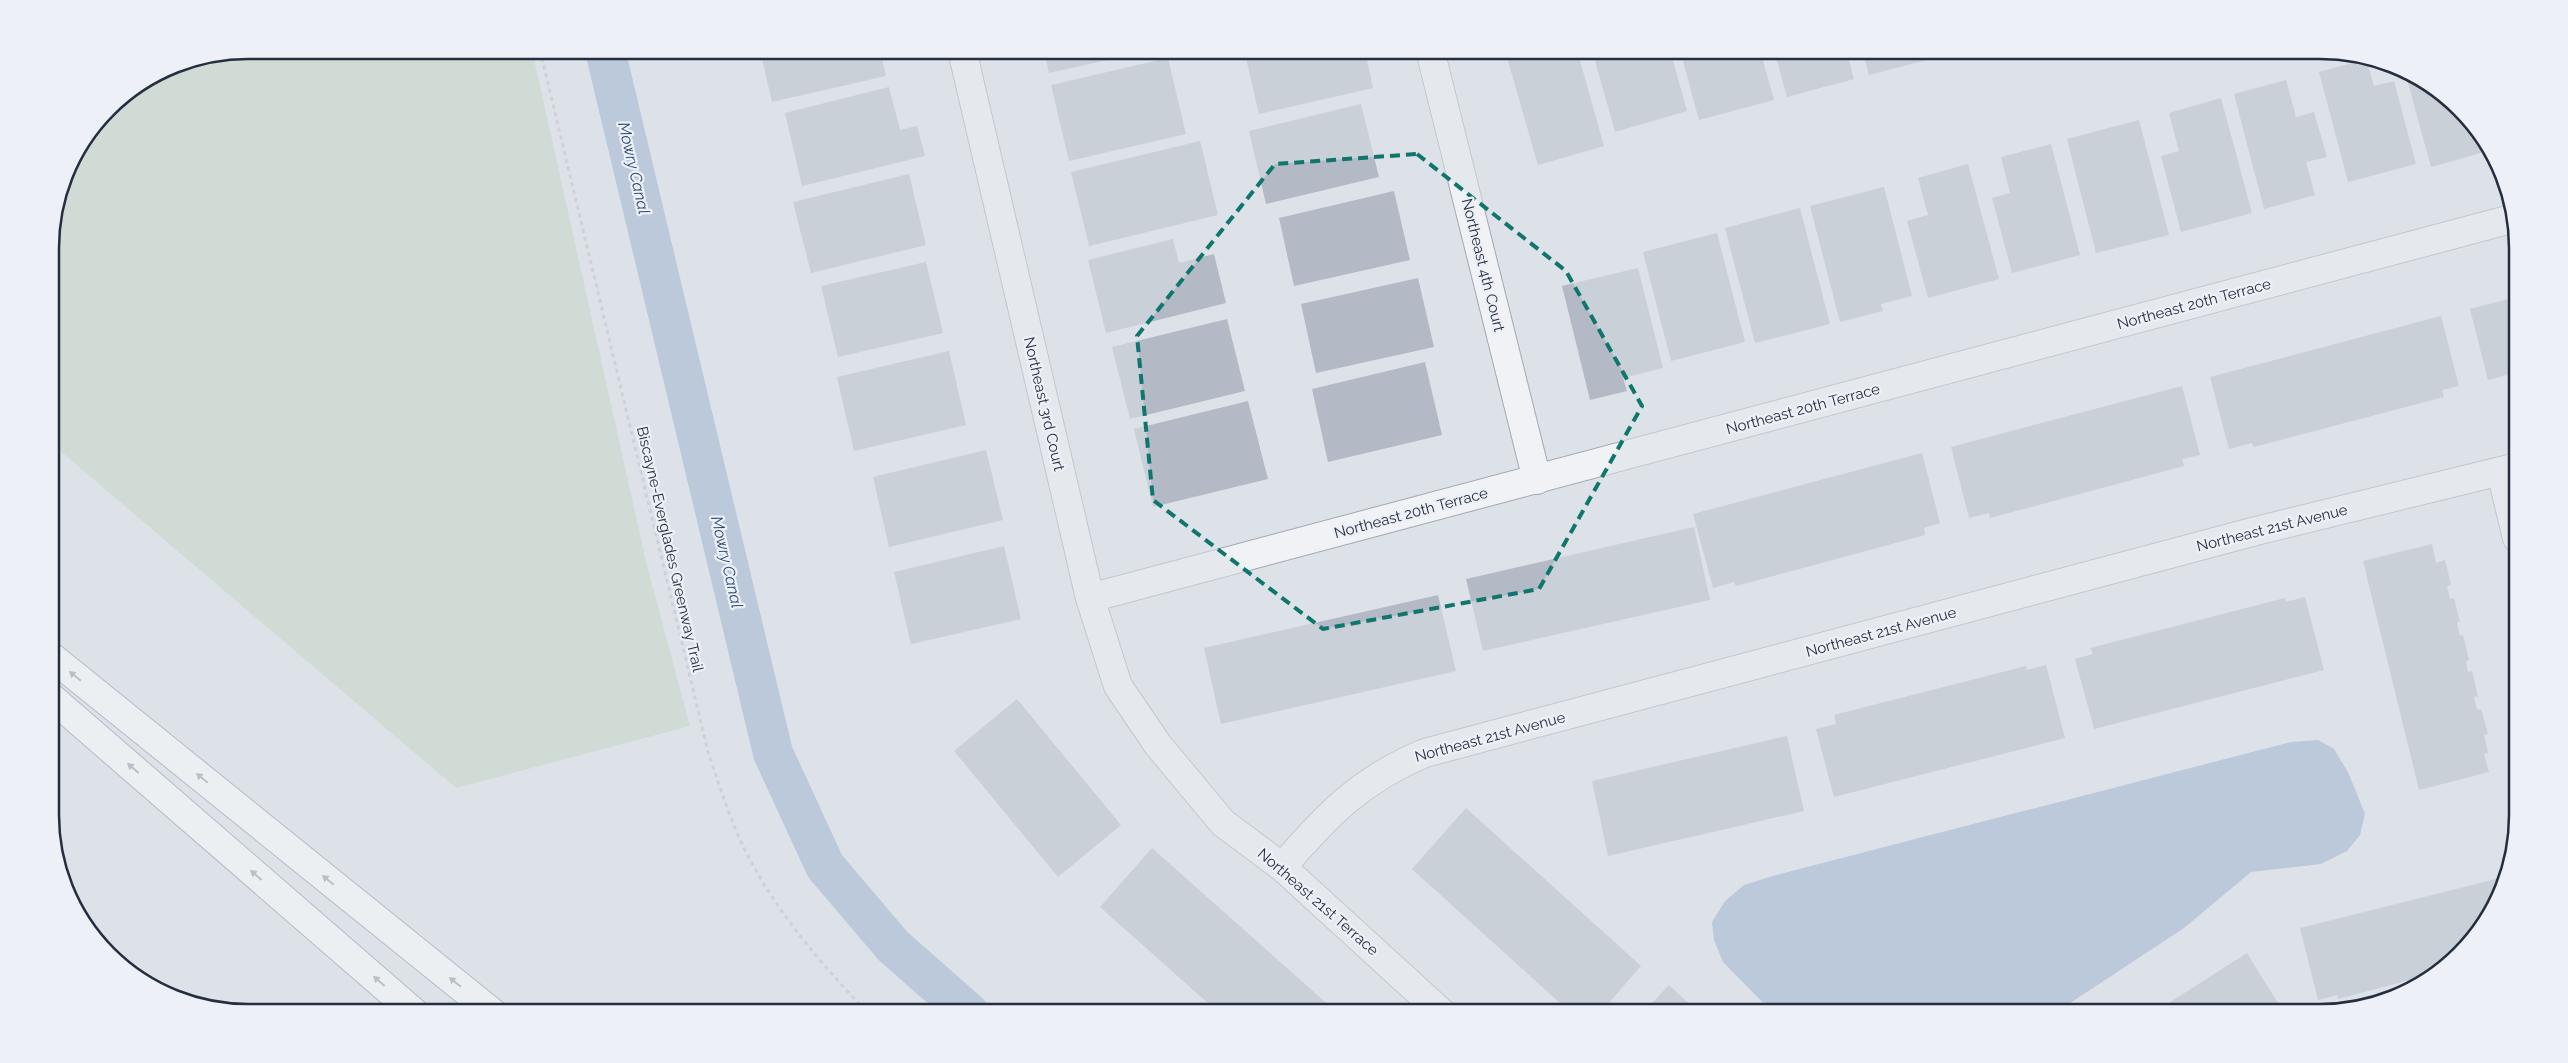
<svg xmlns="http://www.w3.org/2000/svg" width="2568" height="1063" viewBox="0 0 2568 1063" font-family="Raleway,sans-serif">
<style>
.green{fill:#c2d3be}
.water{fill:#95accb}
.lines{fill:none;stroke-linecap:round;stroke-linejoin:round}
.canal{stroke:#95accb;stroke-width:40}
.building{fill:#b4bac5}
.street-casing{stroke:#a2a8b2;stroke-width:30}
.highway-casing{stroke:#838da0;stroke-width:30}
.path{stroke:#bbbfc7;stroke-width:3;stroke-dasharray:4 4;stroke-linecap:butt}
.street{stroke:#f0f2f6;stroke-width:28}
.highway{stroke:#fff;stroke-width:28}
.oneway{fill:#9296a0}
.marked{fill:none;stroke:#0f766e;stroke-width:4;stroke-dasharray:10 6;stroke-linejoin:round}
.labels{text-anchor:middle;dominant-baseline:central;stroke-width:4.5;stroke-linejoin:round;paint-order:stroke}
.street-label{font-size:15px;fill:#252e40;stroke:#edf0f6}
.water-label{font-size:16px;font-style:italic;fill:#2c4a77;stroke:#edf0f6}
.rim{fill:none;stroke:#252e40;stroke-width:2.5}
</style>
<rect width="100%" height="100%" fill="#dde1e8"/>
<!-- green -->
<path class="green" d="M248 50H532L647 566 690 726 456 788 52 444 50 235 71 160 117 99 172 65Z"/>
<!-- water -->
<path class="water" d="M2318 740 2334 749 2348 772 2365 814 2360 835 2347 851 2321 864 2251 872 2184 928 2055 1013H1773L1723 962 1714 940 1712 922 1725 901 1744 885 1776 875 2291 742Z"/>
<g class="lines">
<!-- canal -->
<path class="canal" d="M605 50 773 753 825 866 893 946 969 1013"/>
</g>
<!-- building -->
<path class="building" d="M760 50H880L886 76 772 102Z
M1044 50H1147L1148 51 1049 73Z
M1244 50H1365L1373 88 1259 114Z
M1521 50H1577L1604 146 1538 165 1506 54Z
M1592 50H1670L1687 111 1615 132Z
M1680 50H1760L1774 100 1699 120Z
M1774 50H1846L1854 79 1787 97Z
M1862 50H1937L1938 57 1869 75Z
M1168 58 1186 134 1069 161 1051 85Z
M2366 59 2374 86 2394 81 2416 164 2348 182 2319 72Z
M2405 72 2440 91 2474 124 2481 153 2431 167Z
M2286 80 2296 117 2314 112 2327 157 2306 162 2315 195 2264 209 2234 94Z
M889 87 900 130 917 126 925 156 802 186 785 113Z
M2221 98 2252 213 2181 232 2161 156 2179 151 2169 113Z
M1361 104 1379 177 1266 204 1249 131Z
M2139 120 2169 235 2096 253 2067 139Z
M1200 141 1218 215 1089 246 1071 172Z
M2051 144 2080 255 2012 273 1992 198 2010 193 2001 157Z
M1968 164 1999 279 1928 298 1907 221 1928 215 1918 178Z
M909 174 926 245 811 273 793 202Z
M1884 187 1912 296 1881 304 1883 311 1840 322 1810 206Z
M1394 191 1410 260 1294 286 1279 218Z
M1800 208 1830 324 1755 343 1725 228Z
M1717 233 1745 342 1671 361 1643 252Z
M1173 239 1179 263 1214 254 1226 303 1106 333 1088 260Z
M926 262 943 333 838 357 821 286Z
M1638 268 1663 368 1623 378 1627 391 1590 400 1562 286Z
M1418 278 1434 347 1316 373 1301 304Z
M2516 297 2517 378 2509 380 2507 375 2488 380 2470 309Z
M2441 316 2459 386 2442 390 2444 397 2254 447 2252 443 2229 449 2210 377Z
M1227 319 1245 391 1130 419 1112 347Z
M949 351 966 425 854 451 837 377Z
M1425 362 1442 435 1328 462 1312 389Z
M2182 386 2200 455 2182 459 2184 466 1990 518 1989 513 1969 518 1951 447Z
M1248 401 1268 479 1153 507 1134 429Z
M986 450 1003 520 889 547 873 477Z
M1922 453 1940 523 1924 528 1925 535 1736 586 1734 582 1713 588 1693 514Z
M1694 527 1710 600 1483 651 1466 579Z
M2432 544 2436 563 2445 560 2451 585 2447 586 2450 599 2454 598 2460 622H2457L2460 636 2463 635 2469 660 2466 661 2468 672 2472 671 2478 696 2474 697 2477 710 2481 709 2488 734 2484 735 2488 753 2484 754 2489 772 2419 790 2363 561Z
M1004 546 1021 619 911 644 894 572Z
M1438 595 1456 671 1221 724 1204 648Z
M2305 597 2324 670 2094 729 2075 659 2093 654 2090 648 2285 598 2286 602Z
M2046 665 2065 738 1834 797 1816 729 1836 724 1834 715 2026 666 2027 670Z
M1017 699 1121 825 1058 877 954 751Z
M1787 736 1804 811 1608 856 1592 781Z
M1466 808 1641 966 1600 1013H1571L1412 869Z
M1152 848 1333 1009 1330 1013H1219L1100 907Z
M2508 876 2477 935 2440 972 2338 999 2337 995 2318 1000 2300 928Z
M2247 953 2284 1013H2153Z
M1669 985 1699 1013H1643Z"/>
<g class="lines">
<defs>
<path id="street" d="M962 50 1090 598 1118 686 1158 745 1223 823 1282 867 1442 1013
M1430 50 1537 480
M2501 472 2517 538
M1090 598 2515 218
M1282 867C1327 815 1360 780 1425 753L2256 531 2517 467"/>
<path id="highway" d="M53 658 493 1013
M53 699 415 1013"/>
</defs>
<!-- street casing -->
<use href="#street" class="street-casing"/>
<!-- highway casing -->
<use href="#highway" class="highway-casing"/>
<!-- path -->
<path class="path" d="M540 50 708 752C720 786 730 821 746 852 777 913 821 964 868 1013"/>
<!-- street -->
<use href="#street" class="street"/>
<!-- highway -->
<use href="#highway" class="highway"/>
</g>
<!-- one-way arrows -->
<defs><path id="oneway-solid" d="M-6-.8H1V-3.2L6.5 0L1 3.2V.8H-6Z" transform="scale(1.25)"/></defs>
<g class="oneway">
<use href="#oneway-solid" transform="translate(75 676) rotate(-141)"/>
<use href="#oneway-solid" transform="translate(133 768) rotate(-139)"/>
<use href="#oneway-solid" transform="translate(202 778) rotate(-141)"/>
<use href="#oneway-solid" transform="translate(256 875) rotate(-139)"/>
<use href="#oneway-solid" transform="translate(328 880) rotate(-141)"/>
<use href="#oneway-solid" transform="translate(379 981) rotate(-139)"/>
<use href="#oneway-solid" transform="translate(455 982) rotate(-141)"/>
</g>
<!-- marked area -->
<path d="M0 0H2568V1063H0ZM1417 154 1566 271 1642 406 1539 589 1323 629 1153 500 1137 336 1275 164Z" fill="#dde1e8" fill-opacity=".55" fill-rule="evenodd"/>
<path class="marked" d="M1417 154 1566 271 1642 406 1539 589 1323 629 1153 500 1137 336 1275 164Z"/>
<g class="labels">
<!-- street labels -->
<g class="street-label">
<text transform="translate(1483 265) rotate(76)">Northeast 4th Court</text>
<text transform="translate(2194 304) rotate(-15)">Northeast 20th Terrace</text>
<text transform="translate(1044 404) rotate(77)">Northeast 3rd Court</text>
<text transform="translate(1803 409) rotate(-15)">Northeast 20th Terrace</text>
<text transform="translate(1411 513) rotate(-15)">Northeast 20th Terrace</text>
<text transform="translate(2272 528) rotate(-14)">Northeast 21st Avenue</text>
<text transform="translate(670 549) rotate(77)">Biscayne-Everglades Greenway Trail</text>
<text transform="translate(1881 632) rotate(-15)">Northeast 21st Avenue</text>
<text transform="translate(1490 737) rotate(-15)">Northeast 21st Avenue</text>
<text transform="translate(1318 902) rotate(41)">Northeast 21st Terrace</text>
</g>
<!-- water labels -->
<g class="water-label">
<text transform="translate(634 168) rotate(77)">Mowry Canal</text>
<text transform="translate(727 562) rotate(77)">Mowry Canal</text>
</g>
</g>
<!-- crop -->
<path d="M0 0H2568V1063H0ZM248 59H2320A189 189 0 0 1 2509 248V815A189 189 0 0 1 2320 1004H248A189 189 0 0 1 59 815V248A189 189 0 0 1 248 59Z" fill="#edf0f6" fill-rule="evenodd"/>
<path class="rim" d="M248 59H2320A189 189 0 0 1 2509 248V815A189 189 0 0 1 2320 1004H248A189 189 0 0 1 59 815V248A189 189 0 0 1 248 59Z"/>
</svg>
